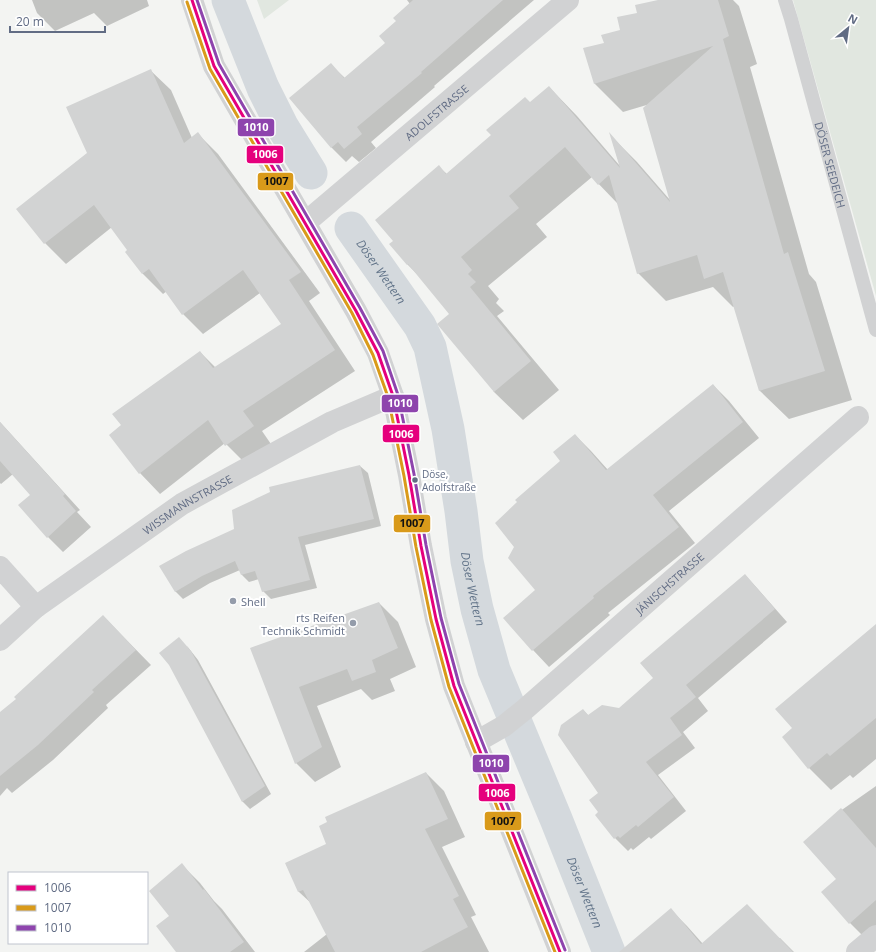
<svg xmlns="http://www.w3.org/2000/svg" width="876" height="952" viewBox="0 0 876 952" font-family="'Open Sans',sans-serif">
<style>
.green{fill:#e1e7e0}
.shadow{fill:#0003}
.lines{fill:none;stroke-linecap:round;stroke-linejoin:round}
.canal{stroke:#d4d9dd;stroke-width:33}
.building{fill:#d2d3d3}
.lane{stroke:#d1d2d3;stroke-width:14}
.street{stroke:#d1d2d3;stroke-width:22}
.bus-1-casing{stroke:#fff;stroke-width:6}
.bus-2-casing{stroke:#fff;stroke-width:6}
.bus-3-casing{stroke:#fff;stroke-width:6}
.bus-1{stroke:#e5007d;stroke-width:3}
.bus-2{stroke:#d99a1a;stroke-width:3}
.bus-3{stroke:#8e44ad;stroke-width:3}
.bus-dot{fill:#616c84;stroke:#fff;stroke-width:1.5}
.poi-dot{fill:#949caa;stroke:#fff;stroke-width:1.5}
.labels{text-anchor:middle;dominant-baseline:central;stroke-width:4;stroke-linejoin:round;paint-order:stroke}
.bus-label{font-size:10px;fill:#616c84;stroke:#fff;text-anchor:start}
.street-label{font-size:11px;fill:#616c84;stroke:#fff}
.poi-label{font-size:11px;fill:#616c84;stroke:#fff;text-anchor:start}
.water-label{font-size:12px;font-style:italic;fill:#627489;stroke:#fff}
.line-badge{stroke:#fff;stroke-width:1.5}
.badge-label{font-size:11px;text-anchor:middle;font-weight:bold;fill:#fff}
.pale-badge-label{font-size:11px;text-anchor:middle;font-weight:bold;fill:#111}
</style>
<rect width="100%" height="100%" fill="#f3f4f2"/>
<!-- green -->
<path class="green" d="M257 0H289L264 19Z
M793 0H876V296Z"/>
<!-- shadow -->
<path class="shadow" d="M32 0H147L149 6 107 26 94 13 55 31 37 13Z
M407 0H534L434 86 435 87 371 142 376 148 359 162 352 156 346 162 332 148 291 98 331 65 345 78 387 43 397 21 410 4Z
M662 0H733L739 6 757 64 750 67 809 274 816 282 852 400 789 419 760 391 735 306 733 307 713 287 666 301 638 273 618 204 592 177 536 224 547 237 488 286 499 299 496 303 504 311 497 316 559 390 523 420 494 392 451 314 418 275 407 264 394 241 439 167 447 174 549 87 577 116 620 166 611 136 637 162 670 200 650 104 623 112 595 84 584 49 605 44 621 30 638 14Z
M150 70 171 90 192 138 198 134 218 154 320 293 309 301 355 371 262 431 273 447 247 465 225 443 160 494 140 473 110 435 122 425 200 352 216 368 283 324 260 293 203 334 183 314 167 291 163 294 143 274 127 252 129 250 112 227 66 264 45 243 18 209 88 153Z
M713 385 729 401 759 438 669 511 695 543 608 613 610 615 549 667 533 650 504 618 537 590 562 461 575 435 591 451 608 470Z
M0 422 80 510 77 512 91 527 63 552 48 537 32 495 13 474 1 484 0 483Z
M360 466 368 473 381 526 305 545 317 588 271 599 263 591 259 579 249 582 242 575 240 570 210 583 183 599 175 591 235 530Z
M745 575 757 588 787 622 698 698 708 711 683 732 695 748 658 775 686 811 651 839 649 837 633 850 631 848 628 851 615 838 596 815 600 812 599 793 583 710 589 716 619 709 654 678Z
M379 603 398 622 416 667 390 679 395 691 372 700 361 689 317 706 341 767 315 782 296 763 252 649Z
M103 616 151 665 106 705 108 708 53 760 12 793 7 788 0 796V713L17 699Z
M876 625V759L853 778 850 775 831 790 809 768 793 729Z
M187 646 198 660 271 794 250 809 242 801Z
M426 773 444 791 465 837 442 847 476 915 471 917 489 952H304L327 934 312 904 299 892 286 864 327 845Z
M876 786V942L872 945 850 923 837 879 836 814Z
M182 865 200 883 214 901 222 909 255 952H178L171 916Z
M671 910 687 926 703 944 780 938 794 952H642Z"/>
<g class="lines">
<!-- canal -->
<g class="canal">
<path d="M228 0 263 88 282 126 311 173"/>
<path id="s1" d="M351 228 420 326 430 347 448 429 461 511 467 561 477 609 494 670 556 819 609 952"/>
</g>
</g>
<!-- building -->
<path class="building" d="M413 0H503L421 72 422 73 357 127 362 134 344 149 338 142 331 148 289 98 331 63 344 78 385 43 379 36 396 21 393 18Z
M658 0H718L729 36 723 39 784 254 788 252 825 371 759 391 723 272 704 279 697 255 637 274 609 175 598 185 565 147 509 196 519 208 461 257 472 270 468 274 476 282 470 287 531 361 494 392 437 324 449 314 408 264 407 265 389 244 393 241 375 220 439 165 446 174 491 135 486 130 525 97 530 102 549 86 620 168 609 132 670 202 643 108 713 46 594 84 583 48 604 43 601 35 620 30 617 17 637 13 635 5Z
M151 69 184 143 198 132 301 272 289 280 335 350 243 411 254 426 225 446 208 420 139 474 109 435 121 425 112 414 200 351 213 368 281 324 243 270 182 315 149 269 142 274 125 252 127 250 94 205 44 244 16 209 87 153 66 107Z
M713 384 743 422 653 495 679 527 593 596 594 598 532 651 503 618 535 590 508 558 514 547 495 523 517 502 515 500 560 461 553 452 575 434 606 470Z
M0 422 65 494 63 496 76 511 47 538 18 505 30 495 0 461Z
M360 465 374 519 298 537 310 580 262 592 255 571 241 575 235 561 202 576 175 592 159 566 186 551 234 529 232 510 270 492 269 487Z
M745 574 775 609 686 685 696 697 670 718 682 735 646 762 674 797 638 827 636 825 620 838 618 836 614 839 595 815 598 812 589 800 598 793 558 735 561 725 583 709 588 715 602 705 619 708 653 678 640 663Z
M379 602 398 648 372 660 376 672 352 681 347 669 299 687 322 747 295 764 250 648Z
M103 615 136 650 92 690 94 692 38 745 0 776V712L16 699 14 697Z
M876 624V718L830 756 827 753 808 769 782 737 792 728 775 709Z
M179 637 191 651 265 786 242 802 169 665 159 653Z
M426 772 448 819 425 829 459 896 453 899 468 927 421 952H335L303 890 298 892 285 863 326 844 319 826 327 822 325 817Z
M841 808 876 848V900L849 924 821 892 836 879 803 842Z
M182 863 203 890 204 889 244 942 230 952H176L156 926 169 916 149 891Z
M747 904 793 952H619L671 908 701 944Z"/>
<g class="lines">
<!-- lane -->
<path class="lane" id="s2" d="M785 0 791 19 876 330"/>
<!-- street -->
<g class="street">
<path d="M192 0 214 66 356 311 378 353 393 396 409 475 421 546 436 619 454 686 560 952"/>
<path id="s3" d="M305 223 568 0"/>
<path d="M0 567 36 607"/>
<path id="s4" d="M0 640 36 607 182 504 332 422 393 396"/>
<path id="s5" d="M476 742 504 726 524 710 858 417"/>
<path d="M857 952 876 936"/>
</g>
<defs>
<path id="bus-1" d="M192 0 214 66 356 311 378 353 393 396 409 475 421 546 436 619 454 686 560 952"/>
<path id="bus-2" d="M187 2 210 69 352 313 373 355 388 397 404 476 416 547 431 620 449 687 555 952"/>
<path id="bus-3" d="M197 0 219 64 360 308 383 351 398 395 414 474 426 545 441 618 459 684 565 950"/>
</defs>
<!-- bus-1 casing -->
<use href="#bus-1" class="bus-1-casing"/>
<!-- bus-2 casing -->
<use href="#bus-2" class="bus-2-casing"/>
<!-- bus-3 casing -->
<use href="#bus-3" class="bus-3-casing"/>
<!-- bus-1 -->
<use href="#bus-1" class="bus-1"/>
<!-- bus-2 -->
<use href="#bus-2" class="bus-2"/>
<!-- bus-3 -->
<use href="#bus-3" class="bus-3"/>
</g>
<!-- markers -->
<circle class="bus-dot" cx="415" cy="480" r="3.5"/>
<g class="poi-dot">
<circle cx="233" cy="601" r="4"/>
<circle cx="353" cy="623" r="4"/>
</g>
<g class="labels">
<!-- bus labels -->
<g class="bus-label">
<text x="422" y="474">Döse,<tspan x="422" dy="13">Adolfstraße</tspan></text>
</g>
<!-- street labels -->
<g class="street-label">
<text stroke="none"><textPath href="#s3" startOffset="172">ADOLFSTRASSE</textPath></text>
<text stroke="none"><textPath href="#s2" startOffset="171">DÖSER SEEDEICH</textPath></text>
<text stroke="none"><textPath href="#s4" startOffset="232">WISSMANNSTRASSE</textPath></text>
<text stroke="none"><textPath href="#s5" startOffset="251">JÄNISCHSTRASSE</textPath></text>
</g>
<!-- poi labels -->
<g class="poi-label">
<text x="241" y="601">Shell</text>
<text x="345" y="617" text-anchor="end">rts Reifen<tspan x="345" dy="13">Technik Schmidt</tspan></text>
</g>
<!-- water labels -->
<g class="water-label">
<text stroke="none"><textPath href="#s1" startOffset="53">Döser Wettern</textPath></text>
<text stroke="none"><textPath href="#s1" startOffset="389">Döser Wettern</textPath></text>
<text stroke="none"><textPath href="#s1" startOffset="713">Döser Wettern</textPath></text>
</g>
</g>
<g class="line-badge">
<rect x="237" y="118" width="38" height="19" rx="4" fill="#8e44ad"/>
<rect x="246" y="145" width="38" height="19" rx="4" fill="#e5007d"/>
<rect x="257" y="172" width="37" height="19" rx="4" fill="#d99a1a"/>
<rect x="381" y="394" width="38" height="19" rx="4" fill="#8e44ad"/>
<rect x="382" y="424" width="38" height="19" rx="4" fill="#e5007d"/>
<rect x="393" y="514" width="38" height="19" rx="4" fill="#d99a1a"/>
<rect x="472" y="754" width="38" height="19" rx="4" fill="#8e44ad"/>
<rect x="478" y="783" width="38" height="19" rx="4" fill="#e5007d"/>
<rect x="484" y="811" width="38" height="20" rx="4" fill="#d99a1a"/>
</g>
<g class="badge-label">
<text x="256" y="131">1010</text>
<text x="265" y="158">1006</text>
<text x="400" y="407">1010</text>
<text x="401" y="438">1006</text>
<text x="491" y="767">1010</text>
<text x="497" y="797">1006</text>
</g>
<g class="pale-badge-label">
<text x="276" y="185">1007</text>
<text x="412" y="527">1007</text>
<text x="503" y="825">1007</text>
</g>
<!-- legend -->
<rect x="8" y="872" width="140" height="72" fill="#ffffff" stroke="#c0c4ce"/>
<rect x="16" y="885" width="20" height="6" fill="#e5007d" stroke="#c0c4ce"/>
<text x="44" y="892" font-size="12" fill="#616c84">1006</text>
<rect x="16" y="905" width="20" height="6" fill="#d99a1a" stroke="#c0c4ce"/>
<text x="44" y="912" font-size="12" fill="#616c84">1007</text>
<rect x="16" y="925" width="20" height="6" fill="#8e44ad" stroke="#c0c4ce"/>
<text x="44" y="932" font-size="12" fill="#616c84">1010</text>
<!-- north arrow -->
<g transform="translate(848 28) rotate(29)" stroke="#ffffff" stroke-width="3" paint-order="stroke">
<path d="M0-3L7 15L0 10L-7 15Z" fill="#616c84"/>
<text y="-6" font-size="11" font-weight="bold" text-anchor="middle" fill="#616c84">N</text>
</g>
<!-- scale -->
<path d="M10 26v6h95v-6" fill="none" stroke="#616c84" stroke-width="2"/>
<text x="16" y="26" font-size="12" fill="#616c84" stroke="#ffffff" stroke-width="3" paint-order="stroke">20 m</text>
</svg>
